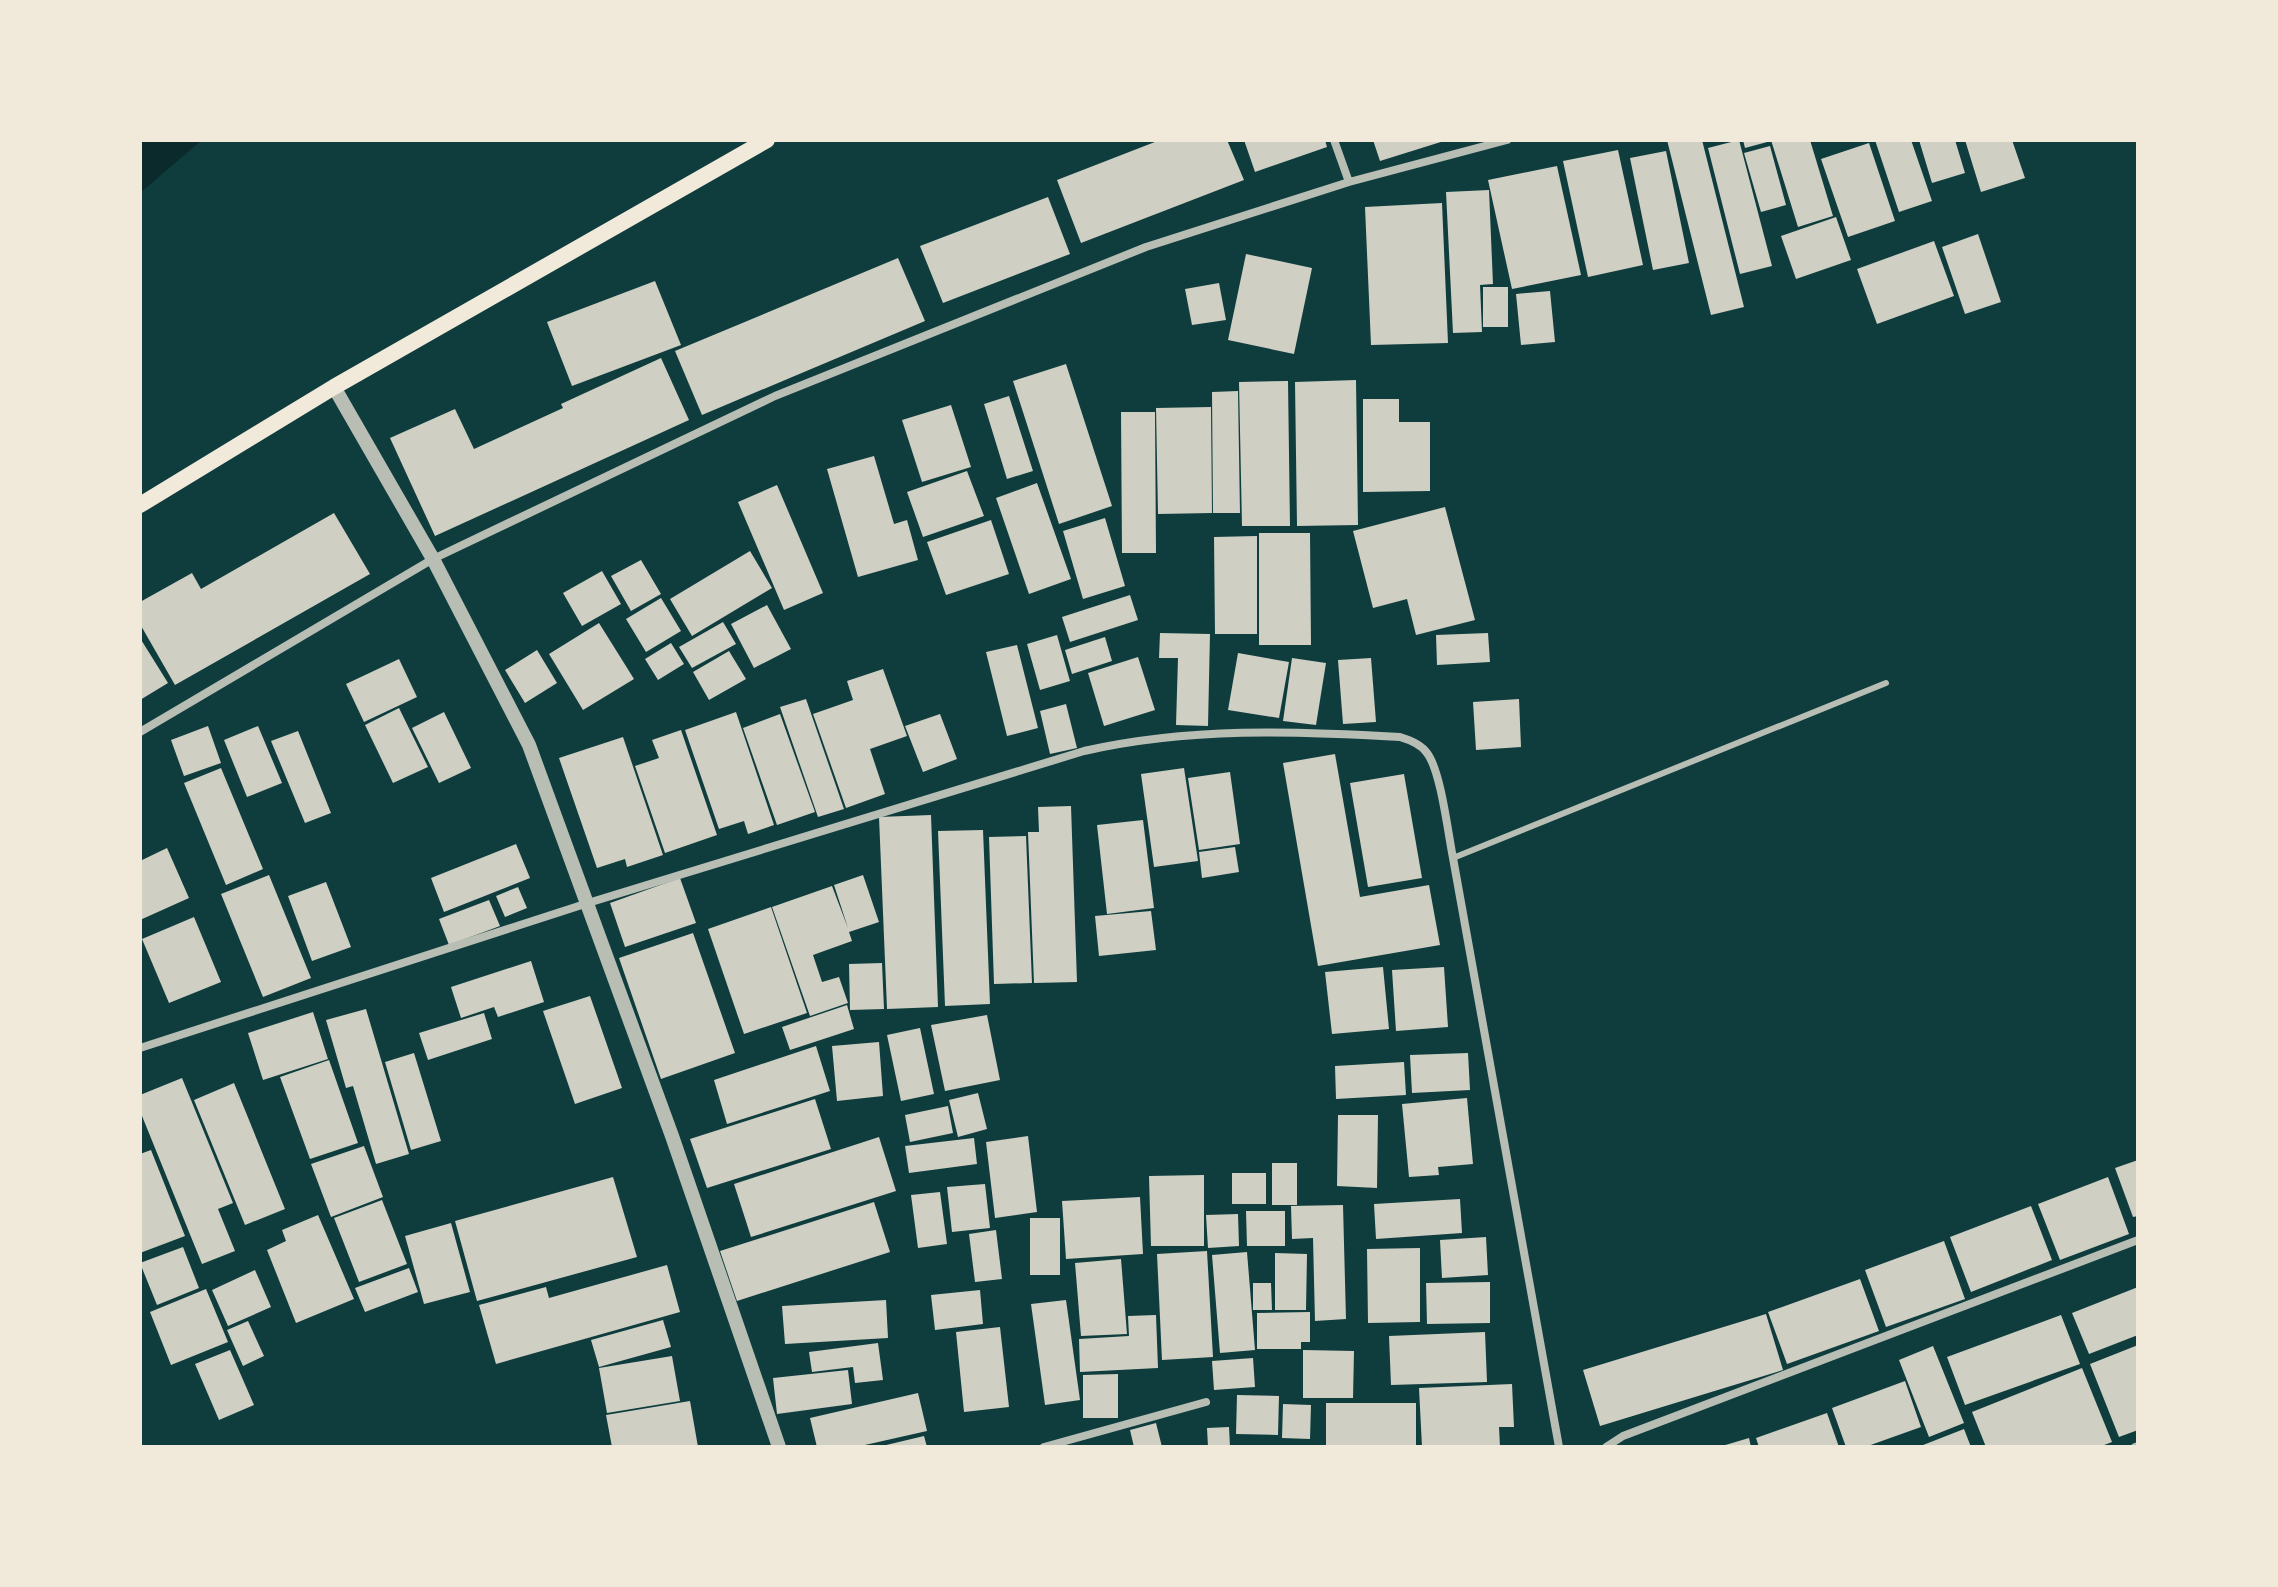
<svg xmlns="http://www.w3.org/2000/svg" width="2278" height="1587" viewBox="0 0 2278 1587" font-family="Cabin,sans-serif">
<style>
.water{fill:#0a2a2b}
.building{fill:#cfcfc3}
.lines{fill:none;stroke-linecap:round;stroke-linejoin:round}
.service{stroke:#b8beb3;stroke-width:6}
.minor{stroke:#b8beb3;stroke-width:8}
.tertiary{stroke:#b8beb3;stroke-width:14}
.secondary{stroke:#f1e9da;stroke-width:16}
</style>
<rect width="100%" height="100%" fill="#0f3d3e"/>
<!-- water -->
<path class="water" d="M140 140H202L140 193Z"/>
<!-- building -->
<path class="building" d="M1160 140H1227L1244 180 1081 243 1057 180Z
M1244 140H1325L1327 147 1255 172Z
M1373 140H1444V141L1380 161Z
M1667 140H1702L1744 307 1711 315Z
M1739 140 1772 266 1740 274 1708 148Z
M1743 140H1771V141L1745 148Z
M1771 140H1810L1833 216 1798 227Z
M1875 140H1911L1932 201 1899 212Z
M1919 140H1955L1965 173 1932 183Z
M1965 140H2012L2025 178 1981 192Z
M1869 143 1895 221 1848 237 1821 159Z
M1770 146 1786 205 1761 212 1744 153Z
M1618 150 1643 265 1588 277 1563 161Z
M1666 151 1689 263 1653 270 1630 158Z
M1557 166 1581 275 1512 289 1488 180Z
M1489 190 1493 284 1480 285 1482 332 1453 333 1446 192Z
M1048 197 1070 254 943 303 920 246Z
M1442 203 1448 343 1371 345 1365 207Z
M1836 217 1851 260 1796 279 1781 236Z
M1978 234 2001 302 1965 314 1942 247Z
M1934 241 1954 296 1877 324 1857 269Z
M1246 254 1312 268 1294 354 1228 340Z
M898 258 925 321 702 415 675 351Z
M655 281 681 345 572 386 547 322Z
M1219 283 1226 320 1192 325 1185 289Z
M1483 287H1508V327H1483Z
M1550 291 1555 342 1521 345 1516 294Z
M661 358 689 420 435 536 390 438 455 409 474 449 563 408 561 404Z
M1066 364 1112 506 1059 524 1013 381Z
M1356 380 1358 525 1297 526 1295 382Z
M1288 381 1290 526H1242L1239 382Z
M1238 391 1240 513H1213L1212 392Z
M1009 396 1033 471 1007 479 984 404Z
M1363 399H1399V422H1430V491L1363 492Z
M951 405 971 467 922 482 902 420Z
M1211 407 1212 513 1158 514 1156 408Z
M1121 412H1155L1156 553H1122Z
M874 456 894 524 907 520 918 560 858 577 827 469Z
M967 471 984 516 923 537 907 492Z
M1037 483 1071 579 1029 594 996 498Z
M777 485 823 593 784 610 738 502Z
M1445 507 1475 620 1416 635 1407 599 1373 608 1353 531Z
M334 513 370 574 175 685 140 624V602L192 573 201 589Z
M1105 518 1125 586 1083 599 1063 531Z
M991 520 1009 574 946 595 927 542Z
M1259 533H1310L1311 645H1259Z
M1257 536V634H1215L1214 537Z
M750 551 772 588 692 636 670 599Z
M641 560 661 594 631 611 611 576Z
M602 571 621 604 582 626 563 593Z
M1130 595 1138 620 1070 642 1062 617Z
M661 598 681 631 646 652 626 619Z
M767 605 791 649 754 668 731 624Z
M723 622 736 644 692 668 679 647Z
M599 623 634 679 583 710 549 654Z
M1160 633 1210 634 1208 726 1176 725 1178 658H1159Z
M1488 633 1490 662 1437 665 1436 635Z
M1057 635 1070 681 1040 690 1027 644Z
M1105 637 1112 661 1072 674 1065 650Z
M140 638 168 683 140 700Z
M671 643 684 664 658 680 645 659Z
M1017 645 1038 728 1007 736 986 652Z
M537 650 557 683 525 703 505 670Z
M729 651 746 679 709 700 693 672Z
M1238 653 1289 662 1279 718 1228 710Z
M1138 657 1155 710 1104 726 1088 673Z
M1292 658 1326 663 1316 725 1283 721Z
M1371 658 1376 722 1343 724 1338 660Z
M399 659 417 697 364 722 346 684Z
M883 669 907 736 870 749 885 794 846 808 813 714 853 700 847 681Z
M806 699 844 809 818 817 780 707Z
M1519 699 1521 747 1476 750 1473 702Z
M1066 704 1077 748 1050 754 1040 711Z
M399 708 428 767 393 783 365 725Z
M444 712 471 768 439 783 412 728Z
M736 712 774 825 748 834 744 821 719 829 685 730Z
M780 714 815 812 777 825 743 728Z
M940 714 957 759 923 772 905 726Z
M208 726 221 763 184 776 171 740Z
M258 726 282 783 247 797 224 740Z
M681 730 717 835 665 853 635 766 659 758 652 740Z
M298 731 331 813 305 823 271 741Z
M623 737 663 855 627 867 625 859 597 868 559 758Z
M1335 754 1360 897 1429 885 1440 945 1318 966 1283 763Z
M221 768 263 869 226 885 184 783Z
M1184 768 1198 861 1154 867 1141 774Z
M1230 772 1240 844 1199 850 1188 778Z
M1404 774 1422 878 1368 887 1350 783Z
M1071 806 1077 982 1034 983 1028 832H1039L1038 807Z
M931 815 938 1007 887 1009 879 817Z
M1143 820 1154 908 1107 914 1097 825Z
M983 830 990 1004 945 1006 938 831Z
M1026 836 1032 983 994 984 989 837Z
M516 844 530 878 444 912 431 878Z
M1235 847 1239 872 1202 878 1199 852Z
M167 848 189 898 140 920V861Z
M269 875 311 978 263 997 221 894Z
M863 875 879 922 849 932 852 941 813 955 822 982 839 977 848 1003 810 1016 772 907 832 886 848 928 834 885Z
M680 878 696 923 625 947 610 903Z
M326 882 351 947 312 961 288 896Z
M518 887 527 908 505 917 496 896Z
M489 900 500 926 449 945 439 919Z
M771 907 807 1013 744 1034 708 929Z
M1151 911 1156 950 1099 956 1095 916Z
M194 917 221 982 169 1003 142 939Z
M693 933 735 1053 661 1079 619 958Z
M531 961 544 1002 498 1017 494 1007 461 1018 451 987Z
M882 963 884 1009 850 1010 849 964Z
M1383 967 1389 1029 1332 1034 1325 972Z
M1444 967 1448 1027 1396 1031 1392 970Z
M590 996 622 1088 575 1104 543 1011Z
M847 1005 854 1029 790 1050 782 1027Z
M366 1009 409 1154 376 1164 353 1086 346 1088 326 1020Z
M313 1012 328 1059 263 1080 248 1033Z
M484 1013 492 1039 428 1060 419 1033Z
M987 1015 1000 1080 945 1091 931 1025Z
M920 1028 934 1094 901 1101 887 1035Z
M879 1042 883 1096 837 1101 832 1046Z
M816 1046 830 1091 727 1124 714 1080Z
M414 1053 441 1141 411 1150 385 1062Z
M1468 1053 1470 1090 1412 1093 1410 1055Z
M329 1060 358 1143 310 1159 280 1077Z
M1404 1062 1406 1095 1336 1099 1335 1066Z
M182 1078 233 1203 218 1209 235 1251 202 1264 140 1111V1095Z
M234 1083 285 1209 245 1225 194 1100Z
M978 1093 987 1129 958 1137 949 1100Z
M1467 1098 1473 1164 1438 1167 1439 1175 1409 1177 1402 1104Z
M815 1099 831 1149 707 1188 690 1139Z
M948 1106 953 1133 910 1142 905 1115Z
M1338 1115H1378L1377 1188 1337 1186Z
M1028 1136 1037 1212 995 1218 986 1142Z
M879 1137 896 1191 751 1237 734 1184Z
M974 1138 977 1164 909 1173 905 1146Z
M364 1146 383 1197 331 1217 311 1164Z
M151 1150 185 1236 140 1253V1154Z
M2138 1160V1216L2133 1217 2115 1168Z
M1272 1163H1297V1205H1272Z
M1232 1173H1266V1204H1232Z
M1204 1175V1246H1151L1149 1176Z
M613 1177 637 1257 477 1301 455 1221Z
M2108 1177 2129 1234 2060 1260 2038 1204Z
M985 1184 990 1228 952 1232 947 1187Z
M940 1192 947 1244 918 1248 911 1195Z
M1140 1197 1143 1254 1066 1259 1062 1201Z
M1460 1199 1462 1233 1376 1239 1374 1204Z
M382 1200 407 1264 359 1282 334 1218Z
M874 1202 890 1252 737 1301 720 1251Z
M1343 1205 1346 1319 1315 1321 1313 1238 1292 1239 1291 1206Z
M2031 1206 2052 1260 1971 1292 1950 1237Z
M1246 1211H1285V1246H1247Z
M1238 1214 1239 1246 1208 1248 1206 1215Z
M318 1215 354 1299 296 1323 267 1250 286 1241 282 1230Z
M1030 1218H1060V1275H1030Z
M451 1223 470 1292 424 1304 405 1236Z
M996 1230 1002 1279 975 1282 969 1234Z
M1486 1237 1488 1275 1442 1278 1440 1240Z
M1944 1241 1965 1299 1886 1327 1865 1270Z
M183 1247 199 1288 157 1305 140 1263Z
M1420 1248V1322L1368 1323 1367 1249Z
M1207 1251 1213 1357 1162 1360 1157 1254Z
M1247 1252 1255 1350 1220 1353 1212 1255Z
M1275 1253 1307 1254 1306 1310H1275Z
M1121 1259 1127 1334 1081 1336 1075 1263Z
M667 1265 680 1312 496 1364 479 1305 546 1287 549 1298Z
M409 1268 418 1292 365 1312 355 1288Z
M255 1270 271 1307 228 1326 212 1290Z
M1860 1279 1879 1331 1787 1364 1768 1312Z
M1490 1282V1323L1427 1324 1426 1283Z
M1253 1283H1271L1272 1310H1253Z
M2138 1287V1335L2089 1354 2072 1313Z
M206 1289 228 1342 171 1365 150 1312Z
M980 1290 983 1324 935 1330 931 1295Z
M886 1300 888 1338 785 1344 782 1306Z
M1066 1300 1080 1400 1045 1405 1031 1304Z
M1310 1312V1342H1301V1349H1257V1313Z
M1766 1314 1783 1370 1600 1426 1583 1370Z
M1156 1315 1158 1368 1080 1372 1079 1339 1129 1336 1128 1316Z
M2061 1315 2080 1364 1965 1405 1947 1357Z
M663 1320 671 1347 599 1367 591 1340Z
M248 1321 264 1356 243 1366 227 1330Z
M1000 1327 1009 1407 964 1412 956 1332Z
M1485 1332 1487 1382 1391 1385 1389 1336Z
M878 1343 883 1380 855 1383 853 1367 812 1372 809 1352Z
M2138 1345V1430L2119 1437 2090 1364Z
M1933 1346 1964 1423 1929 1437 1899 1360Z
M230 1350 254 1405 219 1420 195 1364Z
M1303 1350 1354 1351 1353 1398H1303Z
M672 1356 680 1401 607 1413 599 1368Z
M1253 1358 1255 1387 1214 1390 1212 1361Z
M2082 1368 2112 1442 2099 1447H1986L1972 1412Z
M848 1370 852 1404 777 1414 773 1378Z
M1118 1374V1418H1083V1375Z
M1905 1381 1921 1427 1865 1447H1846L1832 1408Z
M1512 1384 1514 1427H1499L1500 1447H1422L1419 1388Z
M918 1393 927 1431 856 1447H817L810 1418Z
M1237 1395 1279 1396 1278 1435 1236 1434Z
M690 1401 698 1447H612L606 1415Z
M1326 1403H1416V1447H1326Z
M1283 1404 1311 1405 1310 1439 1282 1438Z
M1827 1413 1839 1447H1759L1756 1438Z
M1156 1423 1162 1447H1134L1130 1430Z
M1229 1427 1230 1447H1208L1207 1428Z
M1964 1429 1971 1447H1918Z
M924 1436 927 1447H882V1446Z
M1749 1438 1751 1447H1722V1446Z"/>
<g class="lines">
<!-- service -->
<path class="service" d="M1453 858 1886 683"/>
<!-- minor -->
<path class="minor" d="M1334 140 1349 182
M140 732 433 559 775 396 1146 247 1349 182 1507 140
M140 1048 588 903 1084 751C1190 727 1293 731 1400 737 1410 740 1421 744 1427 753 1441 771 1448 834 1453 858L1559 1447
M1044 1447 1206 1402
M1606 1447 1623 1436 2138 1240
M2135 1447 2138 1446"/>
<!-- tertiary -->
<path class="tertiary" d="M334 387 433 559 529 745 672 1136 779 1447"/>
<!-- secondary -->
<path class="secondary" d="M140 505 334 387 767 140"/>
</g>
<!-- border -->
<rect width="2278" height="1587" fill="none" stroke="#f1e9da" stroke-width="284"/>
</svg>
